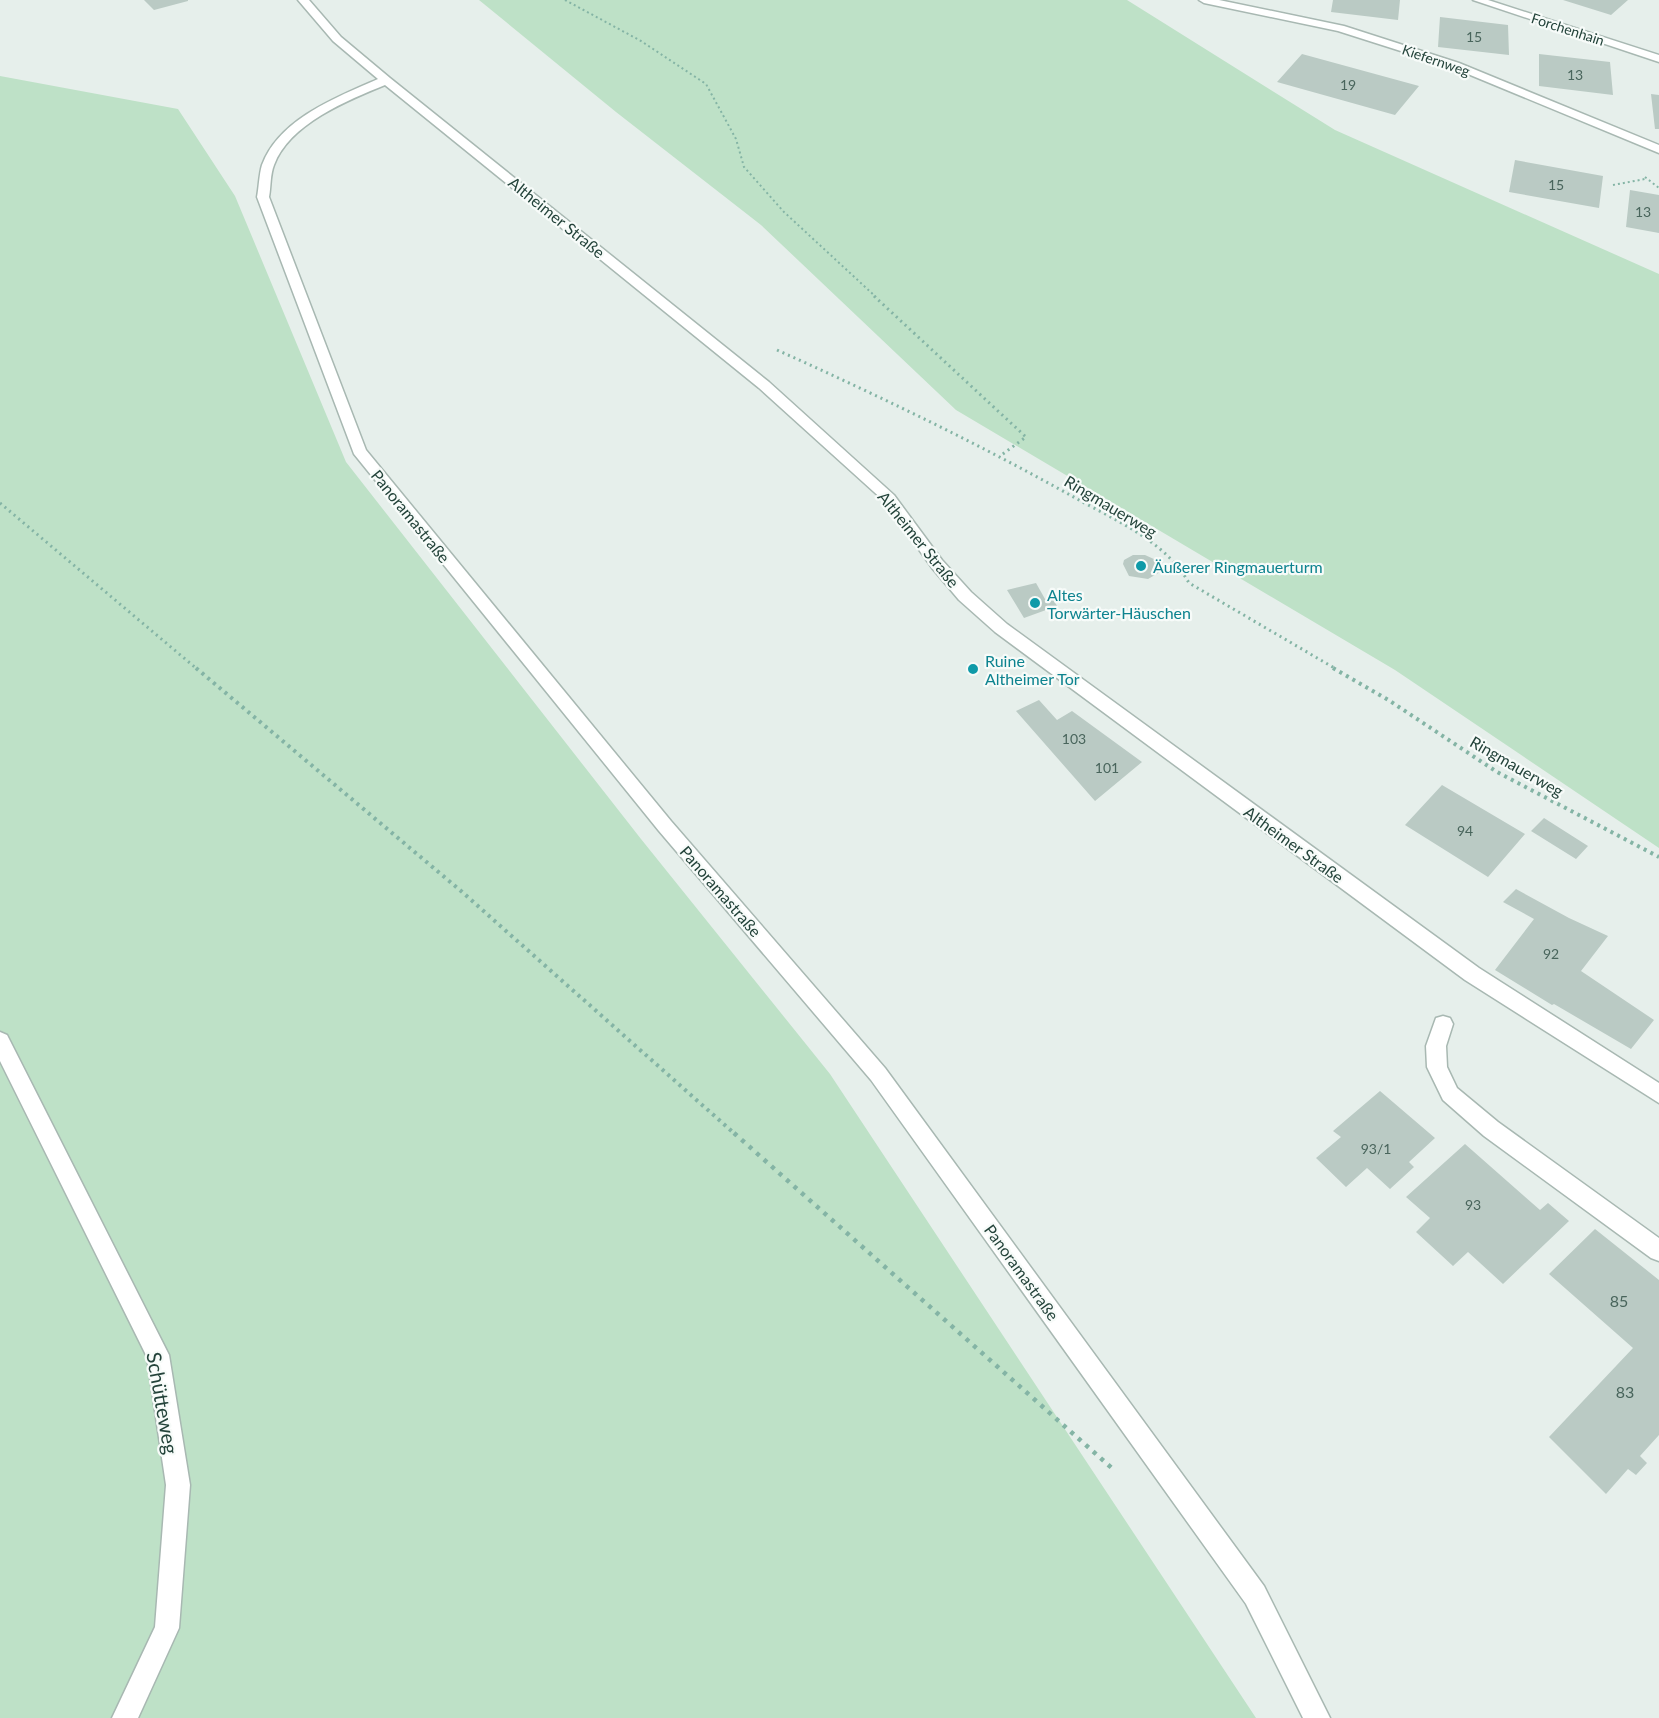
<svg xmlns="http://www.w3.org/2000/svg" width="1659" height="1718" viewBox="0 0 1659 1718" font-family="Lato,sans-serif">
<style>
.green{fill:#bee1c7}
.building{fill:#bacac4}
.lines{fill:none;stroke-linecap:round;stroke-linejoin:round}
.minor-casing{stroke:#a8b8b2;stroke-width:3}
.path-far3{stroke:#84b4a5;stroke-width:2;stroke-dasharray:2 3;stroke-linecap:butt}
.path-far2{stroke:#84b4a5;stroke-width:3;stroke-dasharray:2 4;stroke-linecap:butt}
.path-far1{stroke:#84b4a5;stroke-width:4;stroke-dasharray:3 4.5;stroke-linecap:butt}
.path{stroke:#84b4a5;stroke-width:4.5;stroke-dasharray:4 6;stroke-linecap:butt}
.minor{fill:#fff;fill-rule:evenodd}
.culture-dot{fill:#0f9aa8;stroke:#f7fbf9;stroke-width:2}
.labels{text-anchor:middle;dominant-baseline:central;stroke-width:4.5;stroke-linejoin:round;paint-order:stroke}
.far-street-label{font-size:14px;fill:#23433a;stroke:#f7fbf9}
.number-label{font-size:14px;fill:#49655c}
.street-label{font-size:16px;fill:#23433a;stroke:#f7fbf9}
.culture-label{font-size:16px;fill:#0d838f;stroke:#f7fbf9;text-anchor:start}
.near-number-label{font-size:16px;fill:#49655c}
.near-street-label{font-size:20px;fill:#23433a;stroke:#f7fbf9}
</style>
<rect width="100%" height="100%" fill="#e6efeb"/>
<!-- green -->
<path class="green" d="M479 0H1127L1335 130 1659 274V848L1395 670 956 410 761 225 616 112Z
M0 76 178 109 235 196 346 462 641 839 830 1074 1256 1718H0Z"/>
<!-- building -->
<path class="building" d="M144 0H188V1L154 10Z
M1333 0H1400L1398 20 1331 12Z
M1563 0H1628L1611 15Z
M1440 17 1508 25 1509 55 1438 47Z
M1302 54 1419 86 1395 115 1277 82Z
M1539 54 1610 62 1613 95 1539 86Z
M1651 94 1659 95V129H1655Z
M1515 160 1603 176 1599 208 1509 192Z
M1630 190 1659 195V233L1626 227Z
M1133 555H1145L1156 560 1161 568 1160 572 1148 579 1129 576 1123 564 1124 560Z
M1036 583 1045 599 1052 597 1057 606 1024 618 1007 590Z
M1039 700 1057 720 1072 711 1142 762 1095 801 1016 711Z
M1442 785 1525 834 1488 877 1405 825Z
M1544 818 1588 846 1576 859 1531 831Z
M1516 889 1569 918 1608 936 1581 971 1654 1020 1631 1049 1554 1004 1552 1005 1495 970 1534 919 1503 902Z
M1380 1091 1435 1138 1409 1162 1414 1167 1390 1189 1367 1168 1346 1187 1316 1158 1341 1137 1333 1131Z
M1465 1144 1540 1210 1548 1203 1569 1221 1503 1284 1468 1252 1453 1266 1416 1232 1430 1218 1406 1197Z
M1595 1229 1659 1280V1435L1640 1456 1647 1463 1636 1475 1628 1469 1606 1494 1549 1437 1633 1348 1549 1274Z"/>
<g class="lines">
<defs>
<path id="minor" d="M298 0H309L341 37 390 78 769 382 894 495 942 560 971 592 1007 624 1479 968 1659 1083V1103L1465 980 995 632 959 600 932 568 884 501 759 388 385 85C348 100 289 124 274 165 270 175 271 186 269 197L366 450 671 821 885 1068 1264 1586 1330 1718H1303L1246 1604 871 1080 659 831 354 454 257 197C259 187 259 175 262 165 279 119 337 97 378 79L333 41Z
M1199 0H1219L1344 26 1459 63 1659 145V153L1451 67 1338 31 1204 3Z
M1473 0H1488L1659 55V62Z
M1443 1016 1450 1018 1453 1024 1446 1046 1447 1067 1457 1088 1498 1122 1659 1238V1261L1651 1258 1484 1136 1443 1100 1427 1067 1426 1046 1436 1018Z
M0 1032 7 1035 169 1355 190 1485 179 1628 138 1718H112L155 1627 166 1485 147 1357 0 1061Z"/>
</defs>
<!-- minor casing -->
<use href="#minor" class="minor-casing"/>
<!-- path-far3 -->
<path class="path-far3" d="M565 0 641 41 706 84 736 139 744 167 784 212 876 297
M1645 177 1659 188
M1613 185 1645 179"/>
<!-- path-far2 -->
<path class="path-far2" d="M874 296 1026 437 1000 456
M777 350C877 395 975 442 1070 495 1112 519 1165 540 1189 583L1336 669
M0 503 197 669"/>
<!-- path-far1 -->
<path class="path-far1" d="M196 668 461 891 736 1135
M1333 668 1390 701 1497 772 1659 857"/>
<!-- path -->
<path class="path" d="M734 1133 1114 1470"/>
<!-- minor -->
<use href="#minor" class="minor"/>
</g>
<!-- markers -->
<g class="culture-dot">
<circle cx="1141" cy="566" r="6"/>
<circle cx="1035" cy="603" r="6"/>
<circle cx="973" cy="669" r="6"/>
</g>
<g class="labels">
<!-- far-street labels -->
<g class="far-street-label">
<text transform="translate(1568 29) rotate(18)">Forchenhain</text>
<text transform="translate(1436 60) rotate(19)">Kiefernweg</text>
</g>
<!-- number labels -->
<g class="number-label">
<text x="1474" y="36">15</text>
<text x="1575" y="74">13</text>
<text x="1348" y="84">19</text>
<text x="1556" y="184">15</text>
<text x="1643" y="211">13</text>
<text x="1074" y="738">103</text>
<text x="1107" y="767">101</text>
<text x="1465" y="830">94</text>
<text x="1551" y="953">92</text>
<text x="1376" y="1148">93/1</text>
<text x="1473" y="1204">93</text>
</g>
<!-- street labels -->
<g class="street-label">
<text transform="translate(557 217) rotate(39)">Altheimer Straße</text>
<text transform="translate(1111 506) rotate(31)">Ringmauerweg</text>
<text transform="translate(411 516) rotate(51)">Panoramastraße</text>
<text transform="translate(919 539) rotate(51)">Altheimer Straße</text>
<text transform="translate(1517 766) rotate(30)">Ringmauerweg</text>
<text transform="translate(1294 844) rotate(36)">Altheimer Straße</text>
<text transform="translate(721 891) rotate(49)">Panoramastraße</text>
<text transform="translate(1022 1272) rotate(54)">Panoramastraße</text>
</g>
<!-- culture labels -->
<g class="culture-label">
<text x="1153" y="566">Äußerer Ringmauerturm</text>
<text x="1047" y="594">Altes<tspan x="1047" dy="18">Torwärter-Häuschen</tspan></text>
<text x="985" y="660">Ruine<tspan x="985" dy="18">Altheimer Tor</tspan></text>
</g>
<!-- near-number labels -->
<g class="near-number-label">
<text x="1619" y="1300">85</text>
<text x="1625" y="1391">83</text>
</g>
<!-- near-street labels -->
<g class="near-street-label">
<text transform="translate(163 1403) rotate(80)">Schütteweg</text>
</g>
</g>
</svg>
